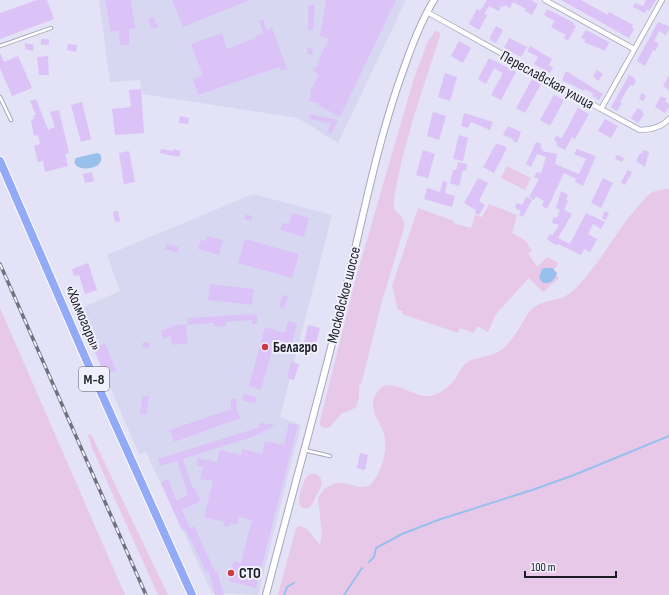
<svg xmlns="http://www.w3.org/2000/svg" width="669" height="595" viewBox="0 0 669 595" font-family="'Sofia Sans Condensed',sans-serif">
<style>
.built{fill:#d8d7f2}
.green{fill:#e8c8e9}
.water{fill:#97c0ec}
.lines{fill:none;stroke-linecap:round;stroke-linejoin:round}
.stream{stroke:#97c0ec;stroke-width:2}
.building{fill:#dbc2f7}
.service-casing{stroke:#a8a7ba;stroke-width:4.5}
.minor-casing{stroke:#a8a7ba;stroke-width:6}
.tertiary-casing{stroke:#a8a7ba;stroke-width:8}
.trunk-casing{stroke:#fff;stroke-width:10}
.service{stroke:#fff;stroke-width:2.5}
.minor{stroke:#fff;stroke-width:4.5}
.tertiary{stroke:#fff;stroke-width:6}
.trunk{stroke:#93abf6;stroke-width:8}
.rail-casing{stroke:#71707d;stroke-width:3.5}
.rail{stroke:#f1f0fd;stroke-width:2;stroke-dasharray:6;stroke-linecap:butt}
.poi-dot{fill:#cb3b45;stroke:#f1f0fd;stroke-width:1.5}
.labels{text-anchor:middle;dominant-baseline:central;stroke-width:4;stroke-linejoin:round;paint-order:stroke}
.shield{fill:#f1f0fd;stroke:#5c5c64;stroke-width:1}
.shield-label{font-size:14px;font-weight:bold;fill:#1c1c23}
.street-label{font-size:15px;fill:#1c1c23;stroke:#f1f0fd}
.poi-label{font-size:15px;font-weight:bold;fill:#1c1c23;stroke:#f1f0fd;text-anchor:start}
</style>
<rect width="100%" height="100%" fill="#e3e2f6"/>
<!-- built -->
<path class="built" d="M99 0H406L338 143 298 118 142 94 140 80 110 82Z
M253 194 332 215 280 417 301 425 258 595 212 593 146 452 139 454 77 310 120 291 107 255Z"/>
<!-- green -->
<path class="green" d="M435 31 439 32 440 36C425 83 408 129 398 178 396 189 392 201 395 211 402 216 405 220 404 228L381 305 362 381 359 386V397L356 407 351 410 342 413 330 427 324 428 320 425V421L355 281 414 78 428 41Z
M507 166 531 178 525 190 501 178Z
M669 189V595H278L296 528 300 526C310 528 313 539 320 544L322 534 318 498 324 489 335 483H343L360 487 369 486C380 476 387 454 385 439 383 421 364 410 378 391 390 375 412 397 428 396 439 396 450 386 456 378 459 373 461 367 466 363 477 356 493 358 505 347 511 341 517 332 521 325 525 320 528 311 533 308 542 301 551 301 561 298 571 295 582 282 588 274 607 252 620 225 641 203 644 200 647 195 651 193 656 190 664 189 669 189Z
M489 204 517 215 512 233 526 241 532 251 528 253 537 267 547 257 558 263 553 272 559 278 543 292 529 278 496 314 488 332 477 326 474 333 460 328 458 333 402 314 403 311 398 310 392 286 418 208 454 221 453 223 471 228 475 215 482 217Z
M0 308 125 595H0Z
M91 434 168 595H158L92 448 88 435Z
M311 474H316L320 477C324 486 319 490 315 498 312 506 309 511 301 507 296 501 303 476 311 474Z"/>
<!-- water -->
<path class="water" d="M97 153 100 154C109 172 67 173 76 158Z
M545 268H552L557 273C555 281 550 284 543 283L539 278 542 269Z"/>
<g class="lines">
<!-- stream -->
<path class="stream" d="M369 562 374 557 376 548 402 534 438 520 532 490 574 475 669 436
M284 595 287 587 294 583
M344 595 362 568"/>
</g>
<!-- building -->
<path class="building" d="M37 0H47L54 19 0 39V13Z
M105 0H131L135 28 129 29V45H120L119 31 111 32Z
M172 0H250L183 27Z
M326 0H396L340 117 318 105 319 103 309 101 311 94 310 93 312 87 319 75 313 70 319 64 317 63 329 39 320 36Z
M487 0H531L538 4 532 15 525 11 526 9 513 2 510 8 504 5 503 7 501 6 499 11 489 6 484 14 487 15 479 30 469 24 477 9 480 11Z
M561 0H581L608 15 609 12 633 25 632 27 634 29 629 38Z
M646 0H656L649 11 647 9 645 13 633 7 635 3 643 6Z
M308 5H315L313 30H308Z
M547 9 574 23 573 24 576 26 568 41 564 38 566 35 551 27 555 21 544 15Z
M154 17 158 27 152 29 148 19Z
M263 19 267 30 272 28 287 69 281 71 279 67 198 95 193 79 203 76 191 44 222 33 227 49 256 38 255 36 263 33 259 21Z
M658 22 669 26V30L666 35 659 31 654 41 659 44 655 51 653 50 645 66 637 61Z
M496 26 503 30 496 43 490 40 491 37H490Z
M586 30 609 42 605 51 584 42 586 40 581 38Z
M509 38 527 47 521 57 504 48Z
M41 39H49V45H41Z
M459 41 471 48 463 63 451 56Z
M25 43 34 45 33 51 25 49Z
M68 44 77 45 76 52 67 50Z
M530 46 552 59 549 65 553 67 550 73 534 64 538 57 527 51Z
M307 48H313L312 55 307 54Z
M0 53 4 62 18 56 32 88 12 96 0 68Z
M48 56 49 75H39L37 57Z
M489 58 516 72 501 100 491 95 503 73 494 68 486 84 478 79Z
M597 70 603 74 598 81 593 76Z
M566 71 603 94 599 100 592 96 594 94 585 89 584 91 562 80Z
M445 73 457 77 450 101 438 97Z
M629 75 635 78 634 80 636 81 633 86 631 85 628 88 620 102 622 103 617 111 611 107Z
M669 75V90L663 86Z
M532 79 541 84 525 113 516 108Z
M141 89 144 133 115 135 112 109 131 107 129 90Z
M642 93 646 96 643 101 639 99Z
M554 95 564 100 550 126 540 120Z
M661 96 667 99 665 101 669 104V107L665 113 655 107Z
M36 99 48 130 55 127 50 112 59 110 69 153 65 154 68 166 45 172 43 161 38 162 34 146 40 144 38 135 34 136 31 120 34 119V115H36L30 101Z
M82 102 91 139 81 142 71 105Z
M578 108 589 114 575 139 572 137 565 150 556 145 557 142 554 140 556 136 562 138Z
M638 108 643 111 642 113 644 114 638 123 631 118Z
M433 112 446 116 439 140 427 136Z
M464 113 493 122 490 130 471 122 468 128 461 126Z
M310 114 338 120 331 134 327 132 331 124 309 119Z
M180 116 189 118 188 124 179 123Z
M605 119 618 126 611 138 598 131Z
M508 126 521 132 517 143 513 141V140L511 138 503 135Z
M459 135 468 138 463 161 453 159Z
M536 142 542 144 540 148 543 149 542 151 557 154 555 164 579 174 586 159 574 154 577 149 596 156 583 186 575 182 576 179 564 173 547 209 542 206 544 201 536 196 534 200 529 197 539 179 534 177 537 172 541 173 546 157 537 154 531 167 526 164Z
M496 144 502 145 507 148 494 173 483 167Z
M161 149 173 151V149L181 151 179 157 160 153Z
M423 150 435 154 428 178 416 175Z
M643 150 649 152 645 167 636 161 640 153 642 154Z
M129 151 135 182 124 184 119 153Z
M617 155 624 158 622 162 615 159Z
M458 162 467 164 466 171 463 170 459 186 450 183 453 170H456Z
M628 170 632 172 625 185 621 182Z
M92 172 94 181 85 183 83 174Z
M478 178 488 183 479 201 485 205 479 215 475 213 476 210 464 203Z
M603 178 613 183 601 208 591 203Z
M443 181 447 182 445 193 455 196 452 207 424 199 427 188 440 192Z
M561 191 568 195 566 200 568 201 564 210 572 214 558 238 570 244 586 213 605 222 601 229 593 224 588 234 597 239 590 252 584 249 581 255 558 244V245L554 244 547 239 550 234 552 236 559 225 552 223 554 217 557 218 560 210 556 208Z
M526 197 532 200 523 217 519 215 521 211 515 208 517 203 522 205Z
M118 211 120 221 115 222 113 212Z
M605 211 609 213 606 220 602 218Z
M292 213 309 218 304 237 280 230 282 223 289 224Z
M246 214 252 216 251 221 244 219Z
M207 236 223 240 219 255 198 249 201 240 205 241Z
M245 239 299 254 292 278 238 263Z
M166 244 179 247 178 253 165 249Z
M88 263 97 290 85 294 79 275 74 276 72 269Z
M210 284 254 289 252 305 208 300Z
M283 295 288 296 284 309 279 308Z
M252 314V315H257V324H252V320L226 322V326L215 327 214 323 187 325V318Z
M288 321 297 323 292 345 275 340 261 390 249 386 265 327 285 333Z
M186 324 188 343 172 345 171 336 163 339 161 331 171 328 170 326Z
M308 325 320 328 313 354 302 352Z
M143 342 150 343 148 349 142 348Z
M105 343 116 370 105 375 93 348Z
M291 362 299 364 294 380 287 378Z
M244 394 256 397 255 403 242 400Z
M142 396H149L147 414H140Z
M231 398 237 399 236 407 240 418 174 442 170 430 231 409Z
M264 422 266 425 273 423 274 425 255 436 183 459 193 489V486L201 501 182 510 190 528 194 526 215 572 217 571 224 595H215L209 572 207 573 185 529 182 530 161 483 168 479 177 501 188 495 177 461 160 466 158 459 260 427 258 425Z
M289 423 298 425 256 588 229 581 234 561 241 563 252 520 239 517 237 525 231 523 229 527 223 526 224 522 204 517 213 481 200 479 203 467 197 466 198 458 217 462 220 450 241 455 242 449 262 454 265 441 284 445Z
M360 453 368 455 365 470 357 468Z"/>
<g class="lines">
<defs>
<path id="service" d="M0 46 51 28
M0 97 11 120
M304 450 330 456"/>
<path id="minor" d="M545 0 634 49
M427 12 601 109 662 0
M601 109 640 130C651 130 661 128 669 119"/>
<path id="tertiary" d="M266 595C293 490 323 384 348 279 365 208 379 136 404 68 412 45 421 21 434 0"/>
<path id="trunk" d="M0 161 85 357 192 595"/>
</defs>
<!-- service casing -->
<use href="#service" class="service-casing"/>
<!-- minor casing -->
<use href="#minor" class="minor-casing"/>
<!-- tertiary casing -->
<use href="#tertiary" class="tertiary-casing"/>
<!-- trunk casing -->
<use href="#trunk" class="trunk-casing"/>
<!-- service -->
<use href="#service" class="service"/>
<!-- minor -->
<use href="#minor" class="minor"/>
<!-- tertiary -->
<use href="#tertiary" class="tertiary"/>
<!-- trunk -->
<use href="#trunk" class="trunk"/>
<defs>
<path id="rail" d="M0 264 146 595"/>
</defs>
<!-- rail casing -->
<use href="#rail" class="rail-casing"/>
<!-- rail -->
<use href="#rail" class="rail"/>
</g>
<!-- markers -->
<g class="poi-dot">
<circle cx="265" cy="347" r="4"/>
<circle cx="231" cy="573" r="4"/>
</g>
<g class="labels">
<!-- shield labels -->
<rect class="shield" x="79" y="367" width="30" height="24" rx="3"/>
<g class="shield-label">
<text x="94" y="379">М-8</text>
</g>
<!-- street labels -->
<g class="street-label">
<text transform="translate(547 80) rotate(29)">Переславская улица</text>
<text transform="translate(344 295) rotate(-76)">Московское шоссе</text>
<text transform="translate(83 318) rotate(67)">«Холмогоры»</text>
</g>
<!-- poi labels -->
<g class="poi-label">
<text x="273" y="347">Белагро</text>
<text x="239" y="573">СТО</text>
</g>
</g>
<!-- scale -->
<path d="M525 571v6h91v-6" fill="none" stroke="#1c1c23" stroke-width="2"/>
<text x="531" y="571" font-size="12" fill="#1c1c23" stroke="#f1f0fd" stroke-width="3" paint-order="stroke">100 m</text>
</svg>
